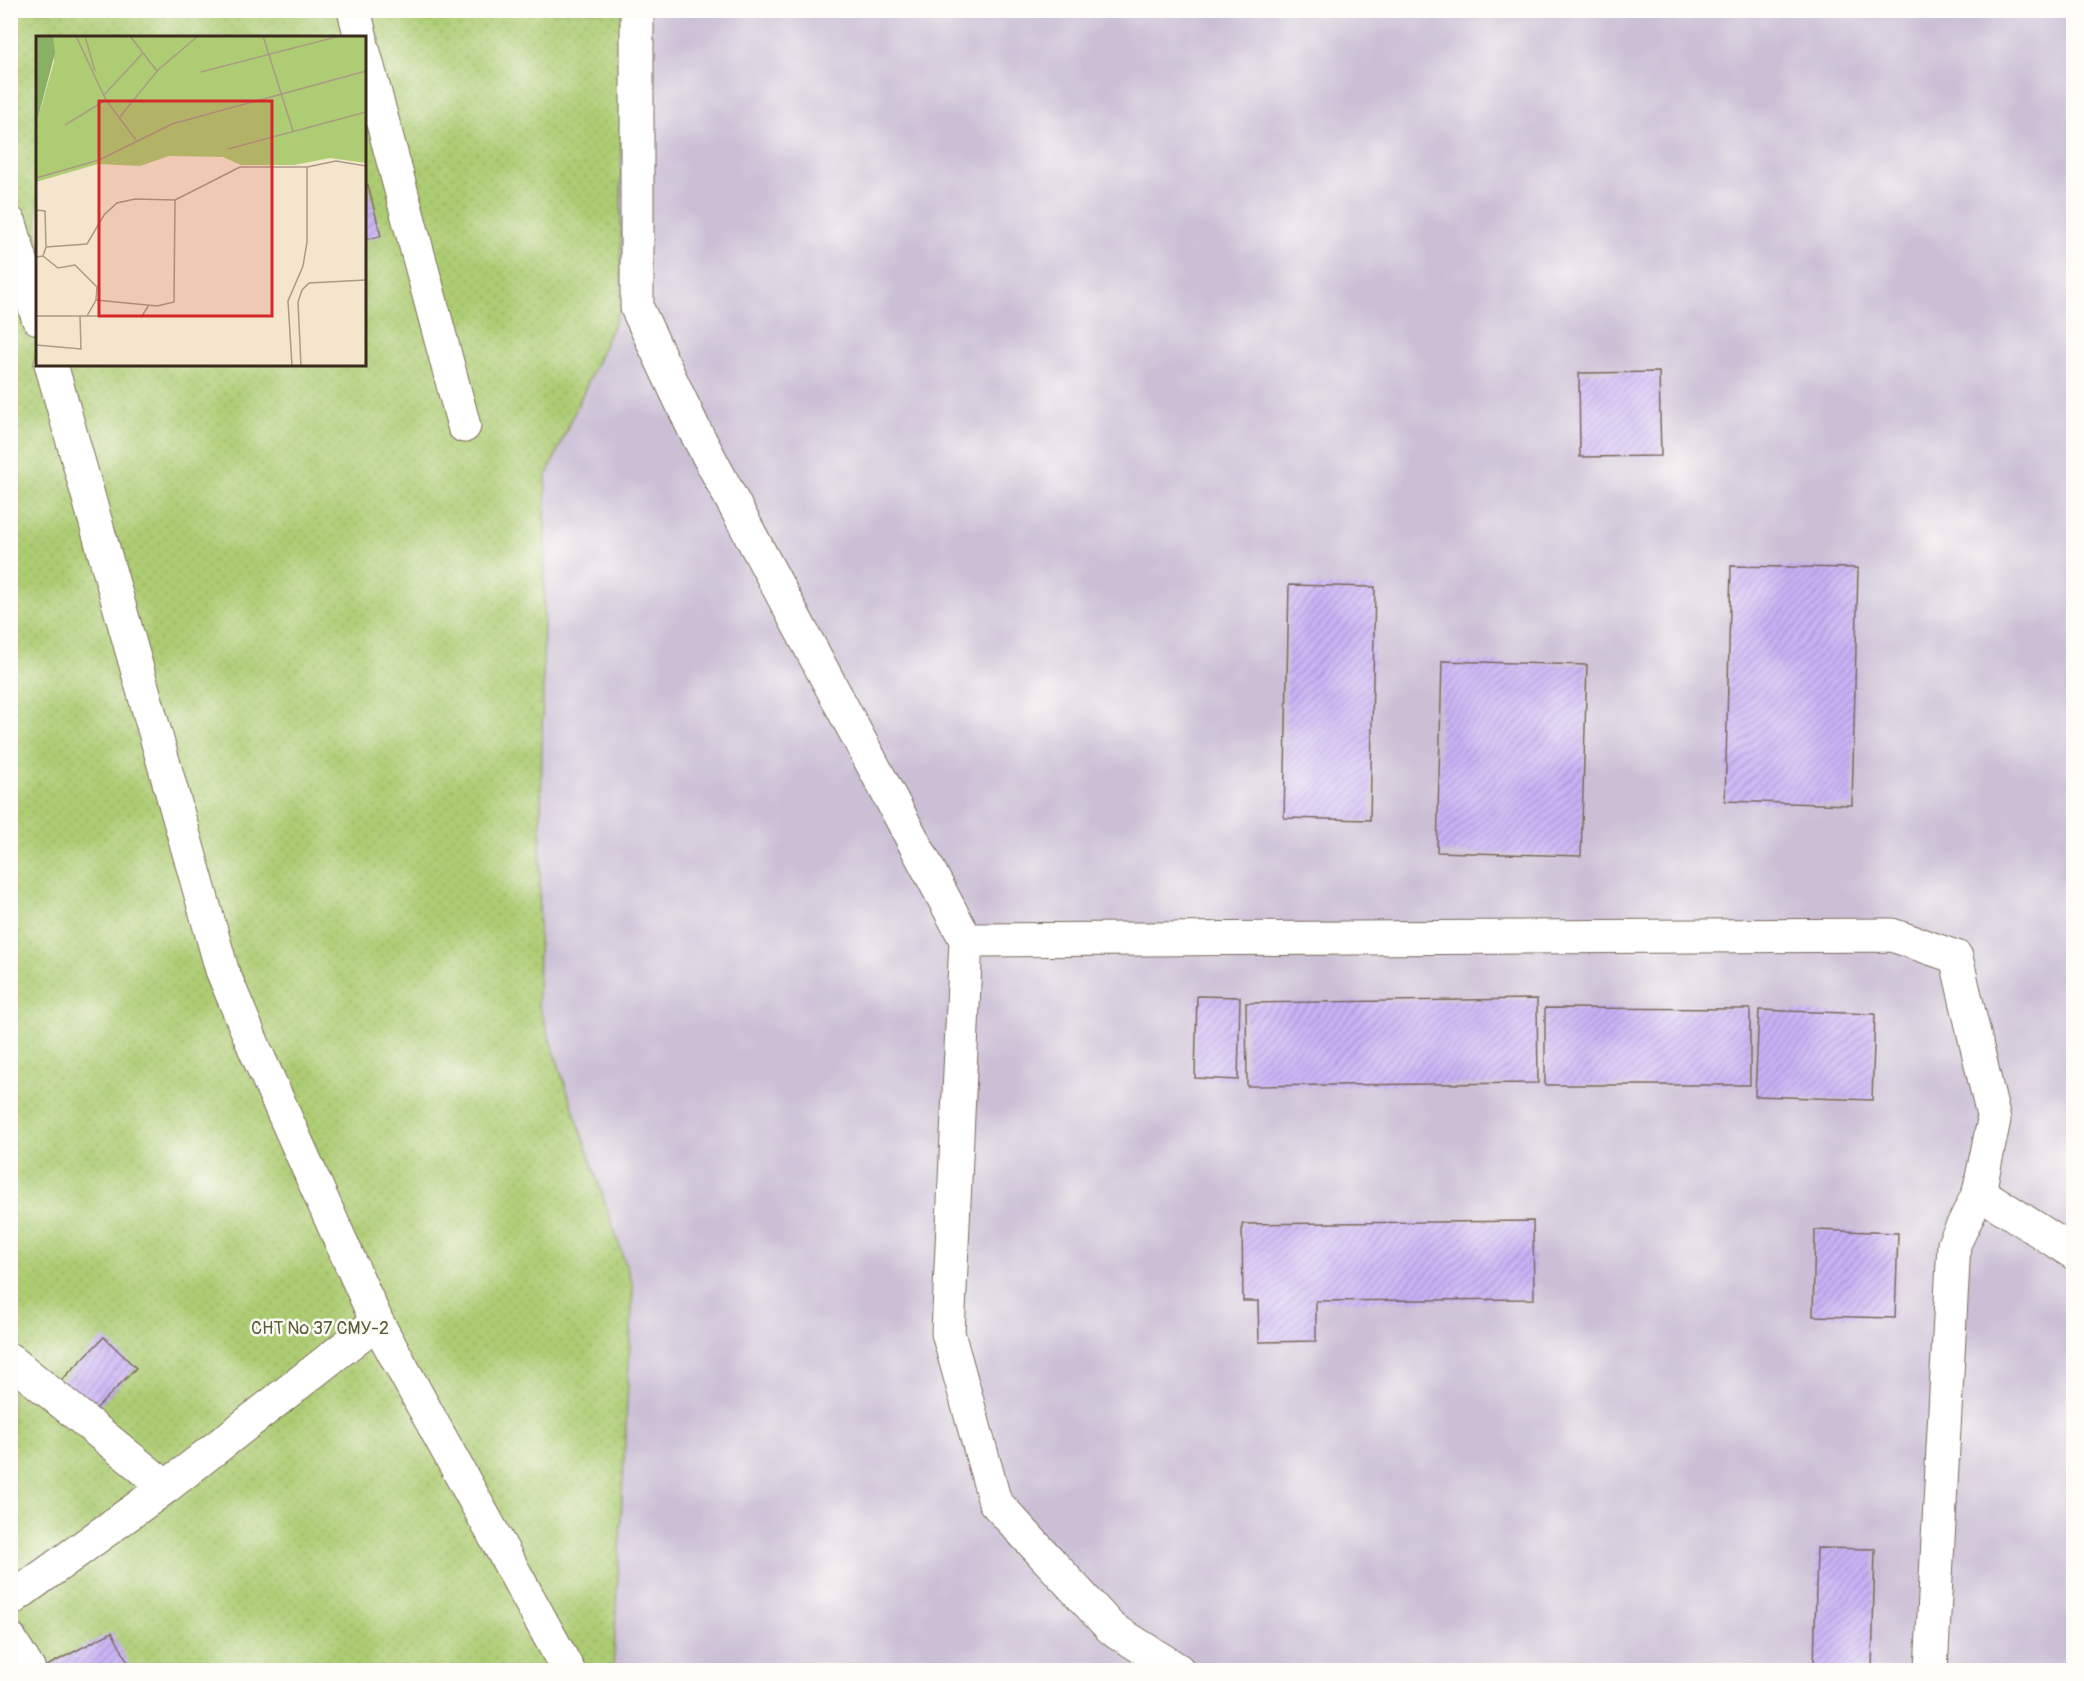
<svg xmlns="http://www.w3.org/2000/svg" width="2084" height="1681" viewBox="0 0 2084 1681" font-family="Pangolin,sans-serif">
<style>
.industrial{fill:#cbbfd5}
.green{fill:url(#green-dots);stroke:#747b48;stroke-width:1.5;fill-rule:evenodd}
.building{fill:url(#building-hatch)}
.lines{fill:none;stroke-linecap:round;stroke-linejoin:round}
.minor-casing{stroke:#7c6b5b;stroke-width:35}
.minor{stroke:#fff;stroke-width:33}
.labels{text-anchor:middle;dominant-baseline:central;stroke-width:5;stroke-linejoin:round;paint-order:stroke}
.park-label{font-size:18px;fill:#5d5b38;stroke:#fdfcf7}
.inset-road{fill:none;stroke:#aa9a86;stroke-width:1.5}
.view{fill:#d62828;fill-opacity:0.15;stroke:#d62828;stroke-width:3}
.inset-edge{fill:none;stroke:#3b2a1e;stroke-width:3}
</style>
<defs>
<pattern id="green-dots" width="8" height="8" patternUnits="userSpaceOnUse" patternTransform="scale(1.5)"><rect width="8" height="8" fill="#adcc73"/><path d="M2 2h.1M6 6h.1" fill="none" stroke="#96af63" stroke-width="1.8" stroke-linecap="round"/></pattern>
<pattern id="building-hatch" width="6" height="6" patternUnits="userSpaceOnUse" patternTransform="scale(1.5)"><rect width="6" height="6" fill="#c9b2f6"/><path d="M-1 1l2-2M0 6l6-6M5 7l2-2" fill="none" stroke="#a491c7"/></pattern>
</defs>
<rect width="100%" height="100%" fill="#fdfcf7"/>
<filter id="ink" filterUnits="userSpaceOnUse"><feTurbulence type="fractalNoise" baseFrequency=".0167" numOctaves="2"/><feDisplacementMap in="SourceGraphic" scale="12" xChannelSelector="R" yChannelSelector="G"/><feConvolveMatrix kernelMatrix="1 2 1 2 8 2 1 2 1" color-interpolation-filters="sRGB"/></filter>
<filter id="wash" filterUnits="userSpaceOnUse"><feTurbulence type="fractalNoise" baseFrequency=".008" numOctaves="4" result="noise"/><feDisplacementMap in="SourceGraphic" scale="24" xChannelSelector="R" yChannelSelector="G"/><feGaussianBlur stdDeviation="1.35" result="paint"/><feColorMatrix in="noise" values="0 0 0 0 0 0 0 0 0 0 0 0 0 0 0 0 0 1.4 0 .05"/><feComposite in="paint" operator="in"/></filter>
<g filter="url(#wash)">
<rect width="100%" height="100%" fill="#f4e5cc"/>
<!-- industrial -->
<path class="industrial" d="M621 11H2073V1670H613L633 1286 538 1004 546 477 621 307Z"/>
<!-- green -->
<path class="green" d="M11 11H621V307L546 477 538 1004 633 1286 613 1670H11ZM38 38H364V364H38Z"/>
<g id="blocks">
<!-- building -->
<path class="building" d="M368 185 381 236 364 240V186Z
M1659 372 1661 456 1580 457 1579 373Z
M1731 566 1858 568 1852 805 1725 801Z
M1289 585 1375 587 1370 820 1284 818Z
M1442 661 1587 665 1581 856 1437 852Z
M1197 996 1240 997 1238 1080 1195 1078Z
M1537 999 1538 1083 1247 1086 1246 1003Z
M1545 1008 1750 1009V1085H1545Z
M1759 1010 1875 1014 1872 1100 1755 1096Z
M1533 1221 1534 1299 1316 1301V1341L1259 1342 1258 1301H1243L1242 1224Z
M1815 1230 1898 1233 1895 1318 1813 1316Z
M104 1337 136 1368 89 1416 57 1385Z
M1817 1548 1875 1549 1872 1670H1814Z
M112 1632 132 1670H39Z"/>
</g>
</g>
<g filter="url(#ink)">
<use href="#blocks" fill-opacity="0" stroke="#7c6b5b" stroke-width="1.5"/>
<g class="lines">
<defs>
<path id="minor" d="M354 10 361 38
M637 10V308L693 427 966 940 1892 935 1956 957 1994 1120 1979 1192 1954 1244 1931 1670
M364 52 464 426
M10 223 38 318
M51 364 222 970 257 1054 377 1322 568 1670
M966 940 948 1333 995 1502 1111 1628 1178 1670
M1979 1192 2074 1253
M10 1360 166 1487
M10 1600 166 1487 377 1322
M10 1639 29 1670"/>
</defs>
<!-- minor casing -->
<use href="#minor" class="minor-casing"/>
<!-- minor -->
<use href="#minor" class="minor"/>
</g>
</g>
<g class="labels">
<!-- park labels -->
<g class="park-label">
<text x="320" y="1328">СНТ № 37 СМУ-2</text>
</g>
</g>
<!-- overview -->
<g transform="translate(36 36)">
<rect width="330" height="330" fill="#f4e5cc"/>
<path d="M17 0H330V127L294 122 258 129H205L187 121 133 120 104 130 62 128 0 146V89L18 26Z" fill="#adcc73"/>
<path d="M0 0H17L19 17 0 89Z" fill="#8ab065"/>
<path class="inset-road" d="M40 0 70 64 100 104M49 0 59 35M94 0 121 35M227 0 257 95M165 36 304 0M67 60 107 17M83 82 122 34 162 0M29 89 70 64M192 113 330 76M271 131 300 125 330 130M0 142 63 124 136 88 330 35M0 174 9 175 10 211M7 220 10 211 51 208 68 179 81 167 99 163 139 164M0 221 7 220 22 232 39 229 61 251 60 264 51 280M60 264 121 270 138 266 139 164 204 131H271V206L267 230 252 265 256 330M0 280H106L113 269M0 309 45 313 44 280M265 330 262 266 266 254 273 247 330 244"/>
<path class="view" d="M63 65H236V280H63Z"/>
<rect width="330" height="330" class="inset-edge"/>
</g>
<!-- margin -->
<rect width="2084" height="1681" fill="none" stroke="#fdfcf7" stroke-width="36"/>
</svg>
